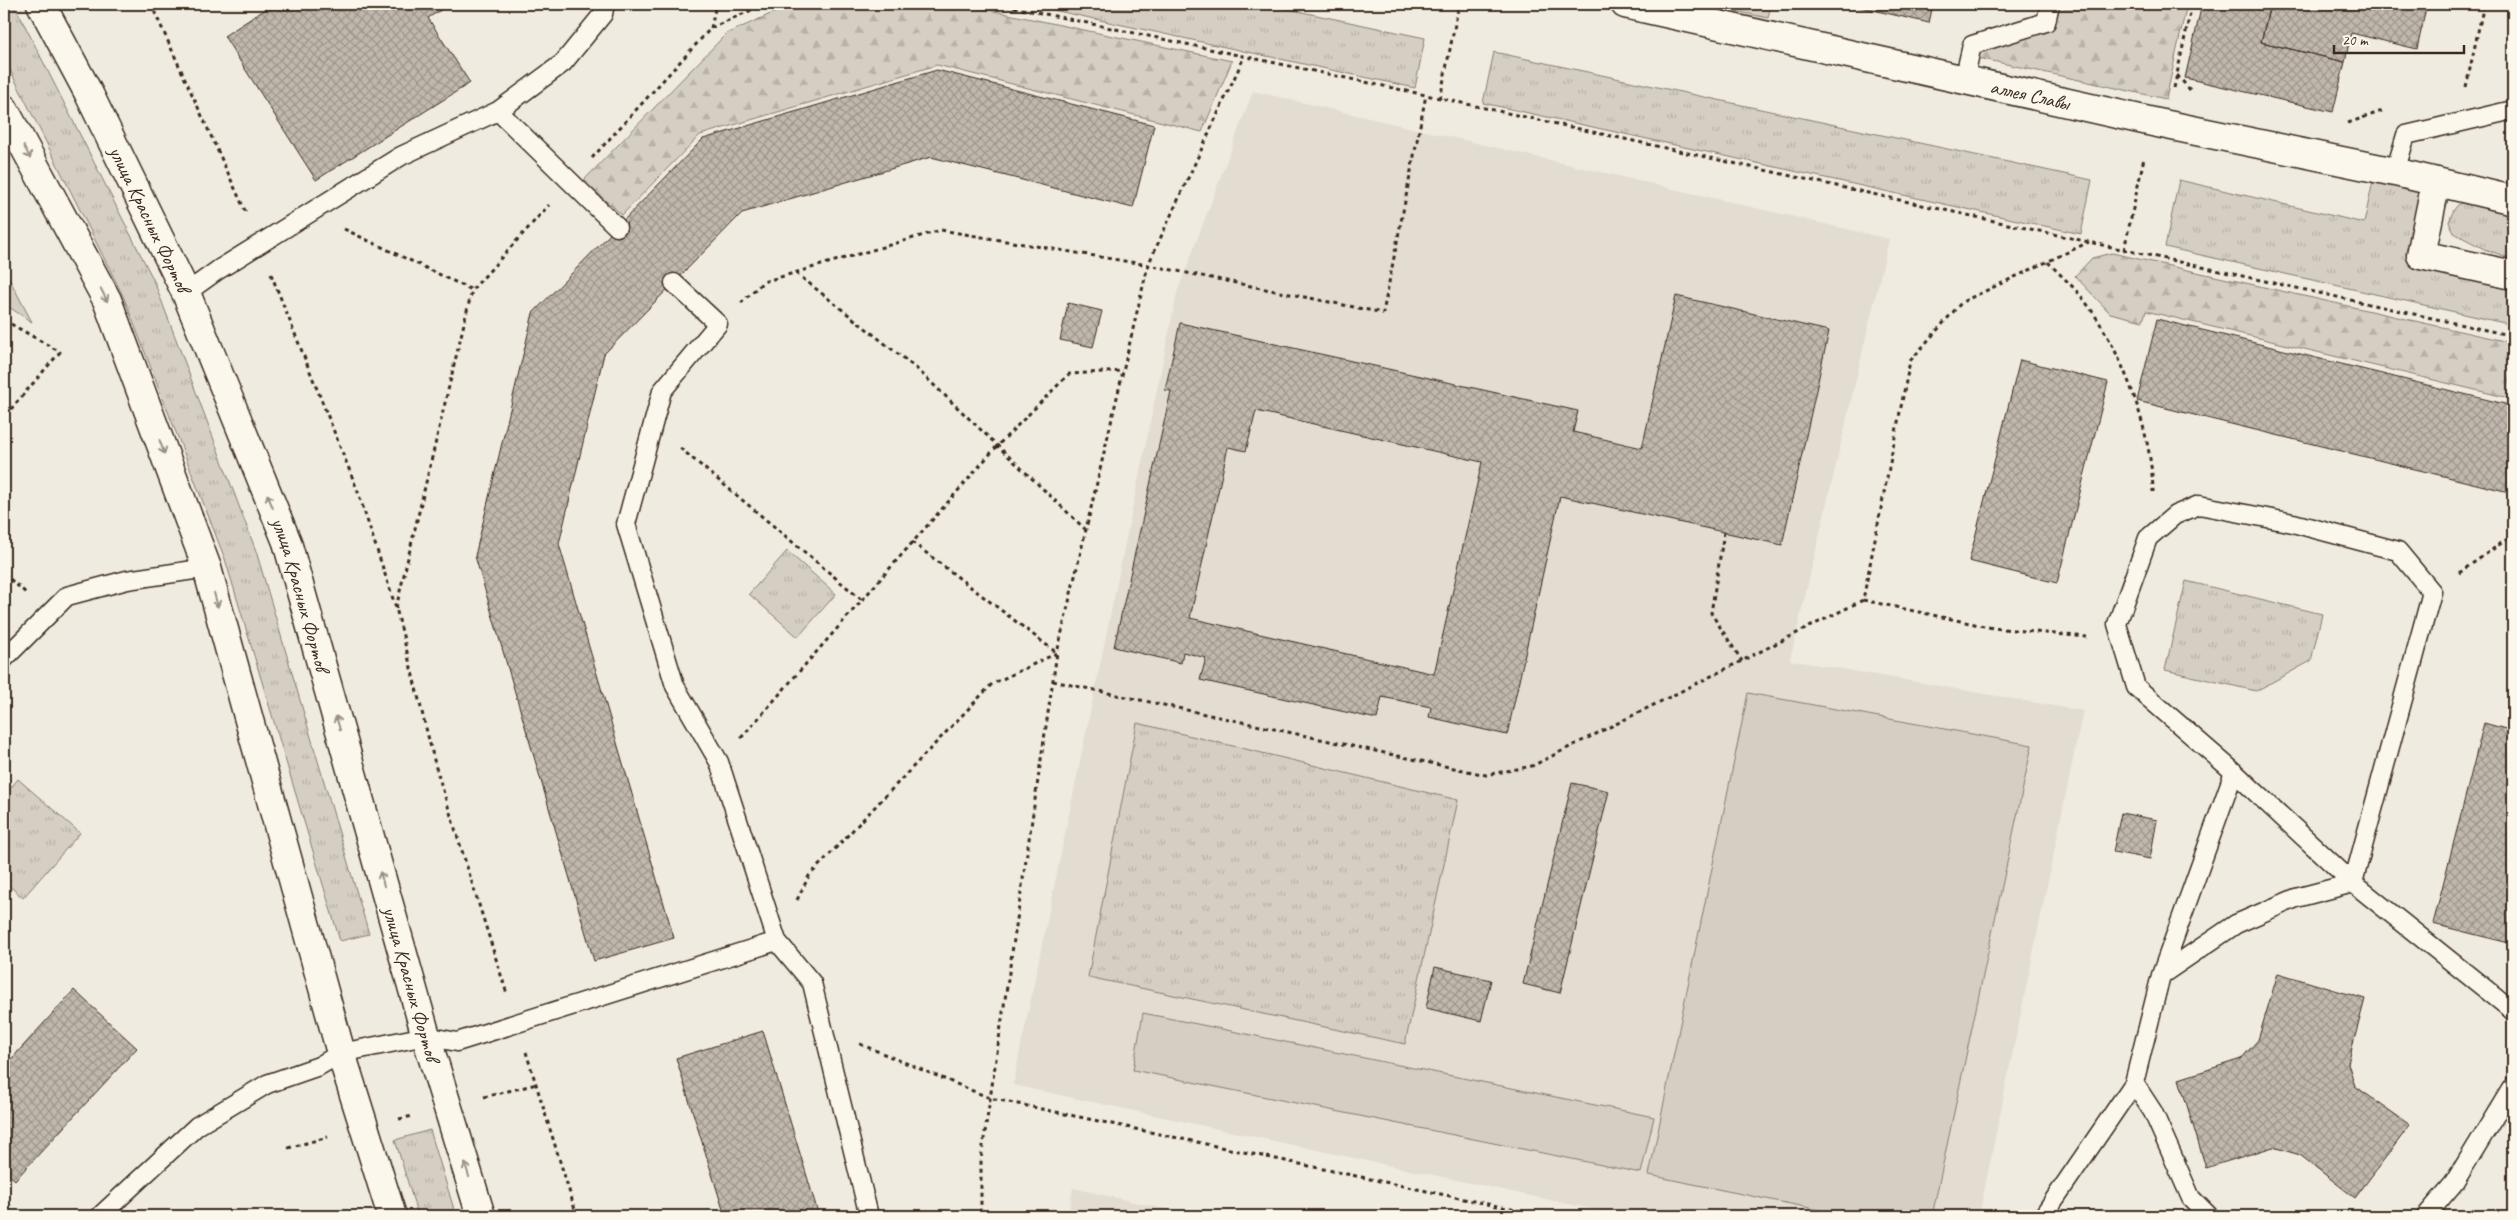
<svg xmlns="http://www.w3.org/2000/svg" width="2517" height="1220" viewBox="0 0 2517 1220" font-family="Caveat,sans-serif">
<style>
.built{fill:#e2dcd1}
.grass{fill:url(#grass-tufts);stroke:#887c70}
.forest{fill:url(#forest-firs);stroke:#887c70}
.pitch{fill:#d5cec3;stroke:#887c70}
.building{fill:url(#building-cross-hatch);stroke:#3b2a1e;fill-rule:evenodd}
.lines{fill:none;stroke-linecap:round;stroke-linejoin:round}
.service-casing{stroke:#3b2a1e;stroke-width:21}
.minor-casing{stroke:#3b2a1e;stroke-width:31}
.tertiary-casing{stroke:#3b2a1e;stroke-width:31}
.path{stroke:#3b2a1e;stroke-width:3;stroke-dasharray:4 4;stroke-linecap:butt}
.service{stroke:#fbf7ec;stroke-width:18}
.minor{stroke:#fbf7ec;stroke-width:28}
.tertiary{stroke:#fbf7ec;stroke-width:28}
.oneway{stroke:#9b9085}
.labels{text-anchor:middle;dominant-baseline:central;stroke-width:5;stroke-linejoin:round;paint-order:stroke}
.street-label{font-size:20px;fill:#3b2a1e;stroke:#fbf7ec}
</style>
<defs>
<pattern id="grass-tufts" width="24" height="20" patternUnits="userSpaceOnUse" patternTransform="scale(1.25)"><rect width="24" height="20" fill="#d5cec3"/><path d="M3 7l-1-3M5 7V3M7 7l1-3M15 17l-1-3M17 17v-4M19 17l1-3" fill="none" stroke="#b8b1a7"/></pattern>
<pattern id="forest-firs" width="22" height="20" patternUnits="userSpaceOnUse" patternTransform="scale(1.25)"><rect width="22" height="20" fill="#d5cec3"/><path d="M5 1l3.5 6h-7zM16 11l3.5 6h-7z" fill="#b8b1a7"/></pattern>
<pattern id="building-cross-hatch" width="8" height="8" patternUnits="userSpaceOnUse" patternTransform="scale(1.25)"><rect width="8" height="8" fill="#c0b8ad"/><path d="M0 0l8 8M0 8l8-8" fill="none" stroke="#9d968c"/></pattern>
</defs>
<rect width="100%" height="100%" fill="#f0ebe0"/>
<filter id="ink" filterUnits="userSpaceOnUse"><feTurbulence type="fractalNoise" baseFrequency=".02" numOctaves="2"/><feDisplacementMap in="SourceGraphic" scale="10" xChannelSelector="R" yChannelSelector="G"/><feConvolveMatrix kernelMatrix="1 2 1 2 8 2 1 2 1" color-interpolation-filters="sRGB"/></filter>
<g filter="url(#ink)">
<!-- built -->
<path class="built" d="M1253 91 1889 239 1790 660 2083 711 1979 1216H1624L1013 1085 1177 293Z
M1073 1188 1196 1216H1068Z"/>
<!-- grass -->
<path class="grass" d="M4 4H12L19 14 154 281 256 551 369 934 340 941 225 559 124 298 4 58Z
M1025 4H1264L1425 38 1415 88Z
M1702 4H1771L1768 18Z
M1494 52 2092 180 2081 234 1483 103Z
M2374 176 2428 187 2413 261 2513 284V325L2165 247 2179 180 2364 223Z
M2467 199 2513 210V259L2484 249 2454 233 2449 222C2453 210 2456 204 2467 199Z
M4 269 32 322 4 304Z
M787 551 836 594 798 637 749 594Z
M2186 581 2322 614 2311 661 2256 691 2165 670Z
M1137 723 1458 800 1405 1044 1088 977Z
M18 779 80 833 23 898 4 881V796Z
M430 1130 456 1216H418L395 1140Z"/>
<!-- forest -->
<path class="forest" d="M793 4H960L1232 61 1202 132 937 65 700 135 622 215 583 181 726 34Z
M2053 4H2187L2166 99 1974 57 1976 48 2048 24Z
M2112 253 2513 343V399L2146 311 2143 321 2110 313 2075 276 2092 258Z"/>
<!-- pitch -->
<path class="pitch" d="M1748 693 2032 745 1932 1216H1849L1649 1175Z
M1143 1013 1654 1117 1641 1173 1133 1070Z"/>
<!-- building -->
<path class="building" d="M268 4H450L428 18 470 83 316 180 224 36 269 7Z
M1847 4H1933L1929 23Z
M2202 4H2261L2270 6 2261 42 2345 62 2333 112 2185 78Z
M2270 4H2427L2417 49 2351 33 2345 62 2261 42Z
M937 70 1154 125 1133 208 931 157 742 213 604 354 559 544 674 938 594 961 475 556 533 313 703 139Z
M1676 296 1829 331 1782 545 1560 496 1507 735 1429 717 1431 707 1382 697 1377 719 1200 680 1206 658 1183 652 1181 663 1114 647 1171 391 1165 390 1180 323 1578 411 1573 432 1642 448ZM1256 411 1482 462 1434 674 1190 618 1228 447 1246 451Z
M1068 303 1102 311 1093 347 1060 340Z
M2157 319 2513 406V493L2137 401Z
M2020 360 2108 382 2057 583 1969 561Z
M2484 723 2513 731V944L2433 924Z
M1572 783 1609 791 1560 993 1523 984Z
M2121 813 2157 820 2150 859 2113 852Z
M1435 967 1491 980 1481 1021 1426 1008Z
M2278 973 2365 999 2348 1063 2355 1086 2410 1125 2355 1198 2300 1155 2273 1147 2206 1168 2179 1079 2241 1059 2258 1040Z
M74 990 137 1048 15 1180 4 1170V1067Z
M763 1031 791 1124 819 1216H725L676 1058Z"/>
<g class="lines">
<defs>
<path id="service" d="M1964 80 1972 45 2046 22 2050 4
M498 111 617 227
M2395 172 2406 135 2513 110
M674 283 718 324 662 391 626 524 675 686 719 762 777 941
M186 293 218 270 401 156 498 111 563 63 603 14 605 4
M4 659 67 596 127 580 207 568
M2353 883 2432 592 2398 551 2293 523 2199 505 2175 515 2148 538 2117 624 2136 687 2234 772 2353 883 2513 1011
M2161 975 2236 924 2296 898 2353 883
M2134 1083 2153 1112 2191 1198 2209 1216
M100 1216 197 1126 267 1084 319 1066 341 1053 426 1036 457 1042 777 941 812 983 869 1216
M2043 1216 2134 1083 2161 975 2234 772
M2426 1216 2454 1183 2513 1086"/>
<g id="minor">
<path id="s1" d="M1625 4 2153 122 2395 172 2513 200"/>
<path d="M2436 182 2421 255 2513 275"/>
</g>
<g id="tertiary">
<path id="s2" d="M41 4 88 92 186 293 287 542 426 1036 481 1216"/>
<path d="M4 109 107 300 207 568 341 1053 392 1216"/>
</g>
</defs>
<!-- service casing -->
<use href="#service" class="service-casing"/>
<!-- minor casing -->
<use href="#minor" class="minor-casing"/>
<!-- tertiary casing -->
<use href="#tertiary" class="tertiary-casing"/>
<!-- path -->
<path class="path" d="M151 4 247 215
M998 4 1426 95 2513 336
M711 28 765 4
M2177 75 2191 91
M2466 87 2484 4
M2174 88 2192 4
M1440 99 1459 4
M2348 123 2385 110
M592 158 711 28 716 4
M344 229 472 290
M2124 250 2144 158
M2048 262C2058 273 2070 283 2080 295 2120 344 2152 429 2153 492
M796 273 917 369 1085 529
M271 274 357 489 396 608 436 768 507 994
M741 303 763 282 941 230 1148 265 1383 313 1426 95
M4 320 60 352 4 417
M680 448 862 600
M1724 532 1711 613 1742 661
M912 542 1057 653 981 1159V1216
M2459 573 2513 535
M4 574 26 593
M1863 600 1993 628 2087 637
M396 608 472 290 549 205
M1053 681 1486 775 1532 766 1863 600 1910 361 1962 302 2089 242
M741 738 998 445 1069 374 1123 371
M797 900 809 876 992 684 1057 653 1148 265 1244 57
M860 1044 990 1098 1544 1216
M526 1052 577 1216
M484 1097 537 1084
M399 1119 413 1116
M288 1148 328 1137
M2506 1216 2513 1206"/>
<!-- service -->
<use href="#service" class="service"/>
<!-- minor -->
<use href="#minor" class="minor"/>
<!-- tertiary -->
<use href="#tertiary" class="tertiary"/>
</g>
<!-- one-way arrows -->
<defs><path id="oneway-shaft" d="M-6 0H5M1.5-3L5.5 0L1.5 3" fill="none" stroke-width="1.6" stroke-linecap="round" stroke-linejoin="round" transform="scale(1.25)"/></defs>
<g class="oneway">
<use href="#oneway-shaft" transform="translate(27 152) rotate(62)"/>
<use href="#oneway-shaft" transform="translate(104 295) rotate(63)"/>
<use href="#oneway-shaft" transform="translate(162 447) rotate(70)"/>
<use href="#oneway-shaft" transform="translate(270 501) rotate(-112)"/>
<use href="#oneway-shaft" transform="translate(216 600) rotate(75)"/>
<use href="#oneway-shaft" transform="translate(338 723) rotate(-106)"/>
<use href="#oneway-shaft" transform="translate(382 879) rotate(-106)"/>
<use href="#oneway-shaft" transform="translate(467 1170) rotate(-107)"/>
</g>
</g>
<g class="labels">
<!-- street labels -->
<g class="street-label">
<text stroke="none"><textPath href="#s1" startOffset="415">аллея Славы</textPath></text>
<text stroke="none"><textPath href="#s2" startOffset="241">улица Красных Фортов</textPath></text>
<text stroke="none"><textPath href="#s2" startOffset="646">улица Красных Фортов</textPath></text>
<text stroke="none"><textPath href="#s2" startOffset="1051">улица Красных Фортов</textPath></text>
</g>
</g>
<!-- margin -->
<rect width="2517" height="1220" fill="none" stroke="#fbf7ec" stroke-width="20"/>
<rect x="10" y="10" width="2497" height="1200" fill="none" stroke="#3b2a1e" stroke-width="2" filter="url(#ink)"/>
<!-- scale -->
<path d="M2334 45v8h130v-8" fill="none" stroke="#3b2a1e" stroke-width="2.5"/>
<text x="2342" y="45" font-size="15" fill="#3b2a1e" stroke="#fbf7ec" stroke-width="4" paint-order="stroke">20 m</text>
</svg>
